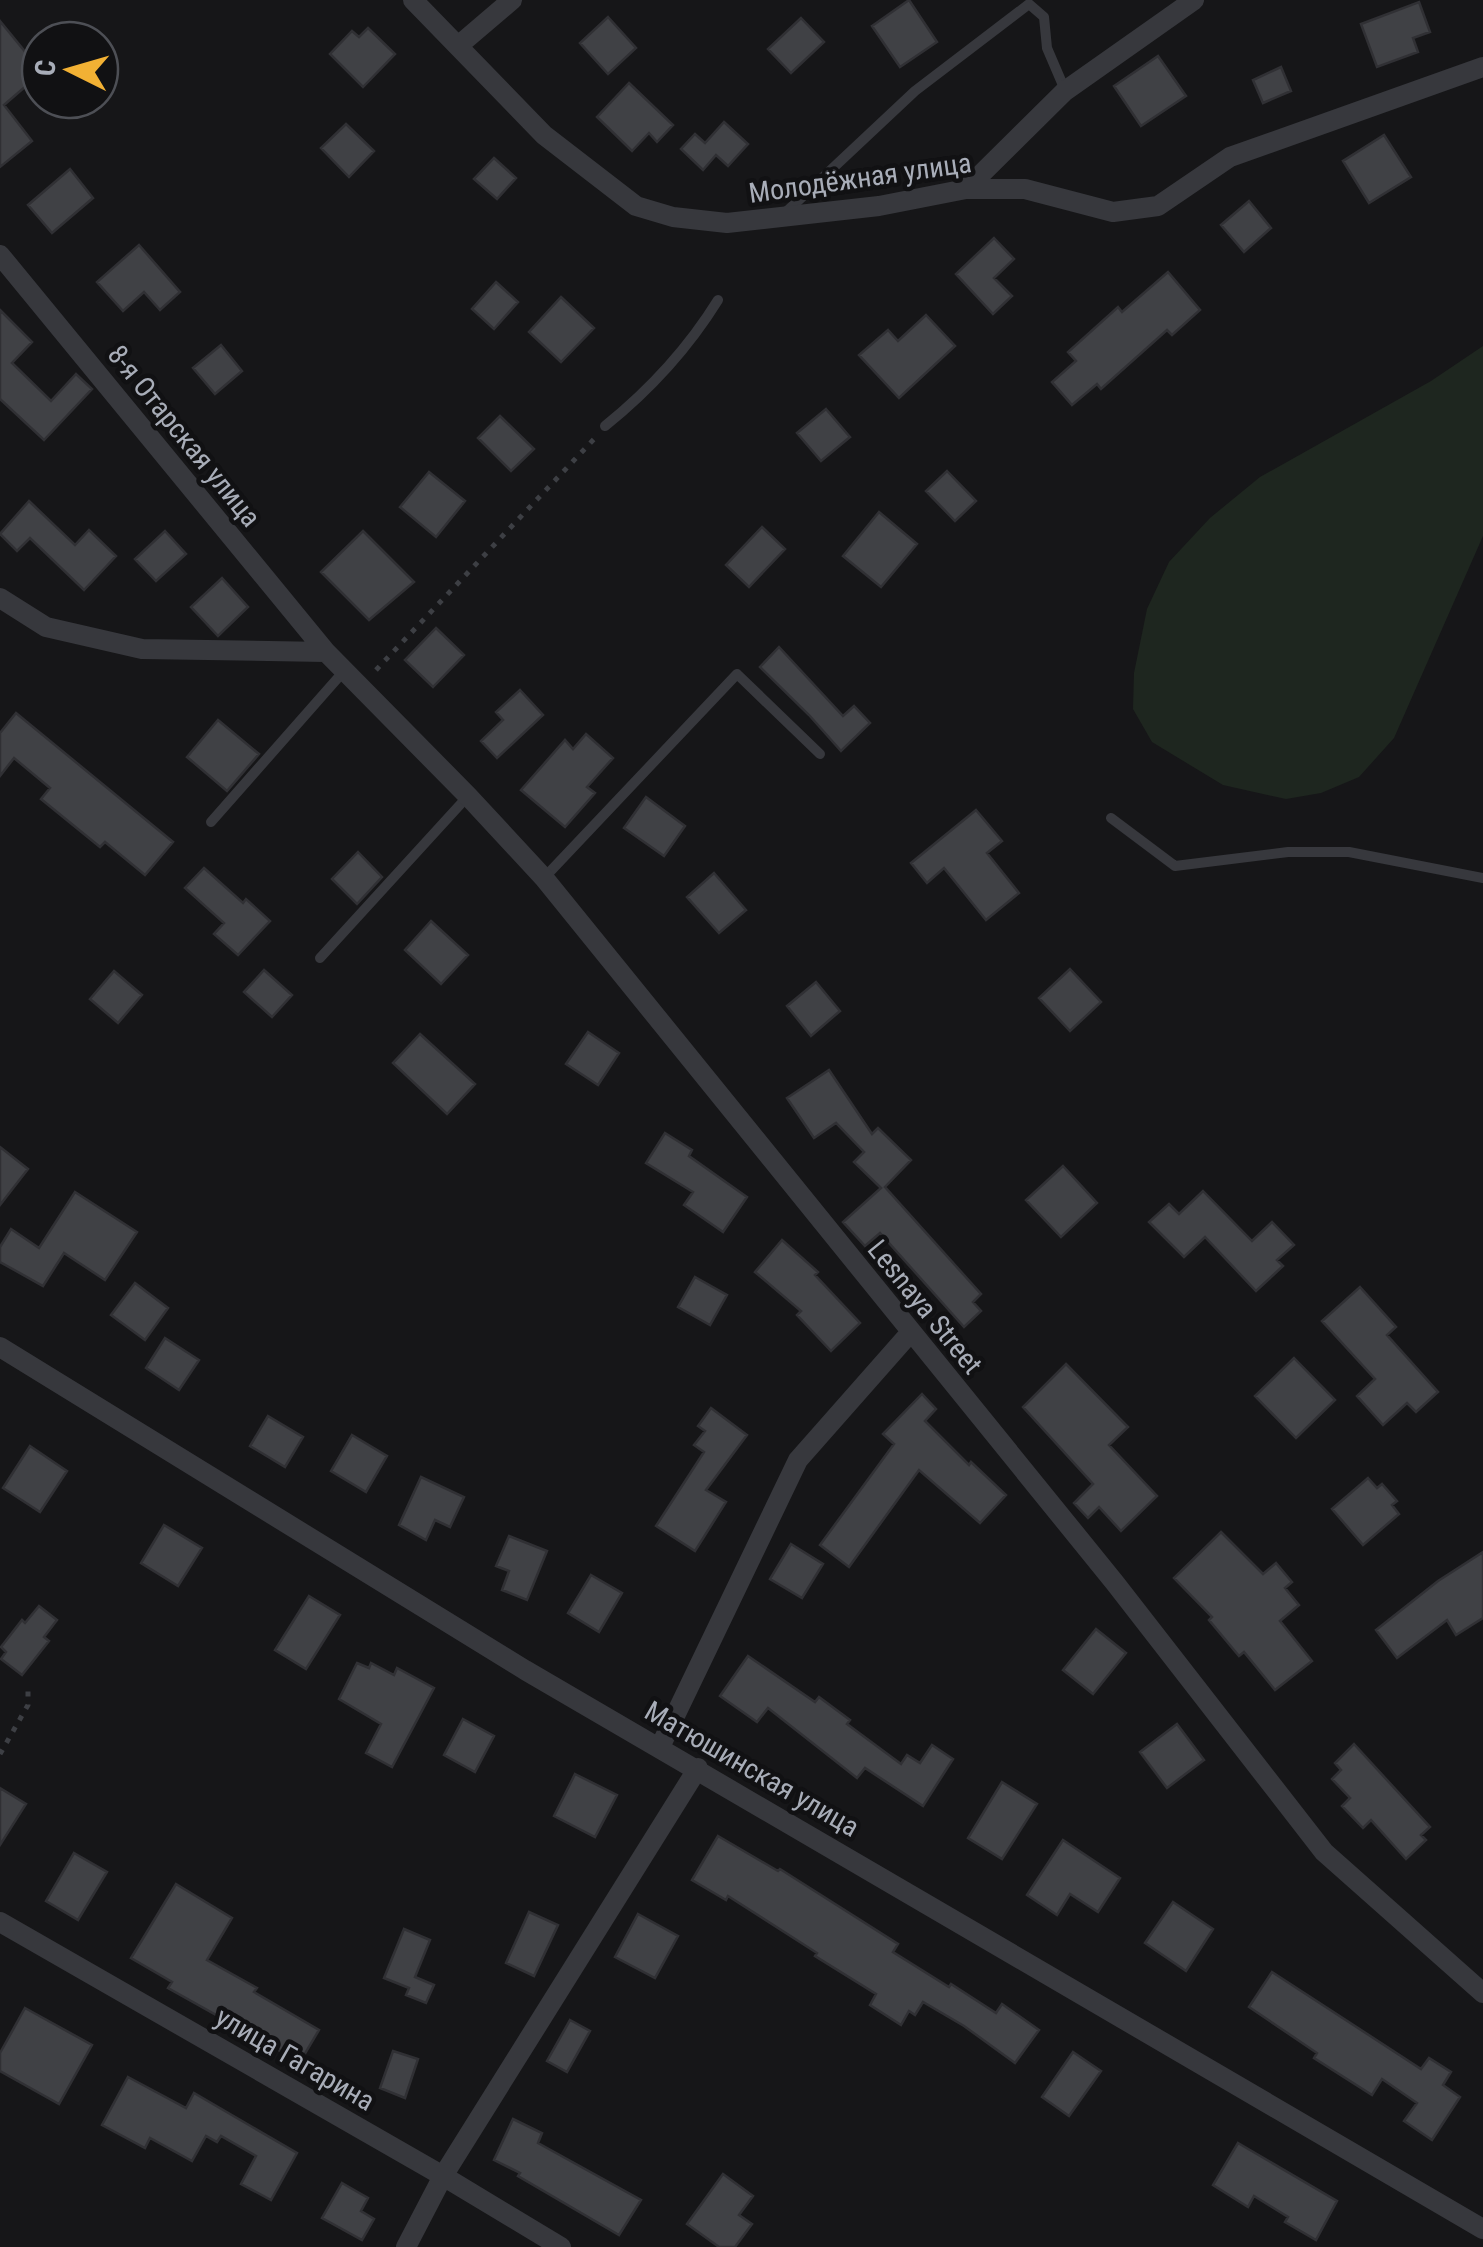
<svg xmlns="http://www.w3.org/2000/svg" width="1483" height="2247" viewBox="0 0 1483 2247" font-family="'Roboto Condensed',sans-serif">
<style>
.green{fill:#1e261f}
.building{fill:#404145;stroke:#303034;stroke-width:2.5}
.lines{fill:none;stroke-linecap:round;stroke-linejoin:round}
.path{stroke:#3d3f44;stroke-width:5;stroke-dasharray:5 8;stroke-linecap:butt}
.lane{stroke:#37383d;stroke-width:10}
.street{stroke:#37383d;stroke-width:20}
.labels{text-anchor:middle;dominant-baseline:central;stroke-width:9;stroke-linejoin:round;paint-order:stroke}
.street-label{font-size:28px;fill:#a8adb8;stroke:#111113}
</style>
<rect width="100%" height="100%" fill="#161618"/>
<!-- green -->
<path class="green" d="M1483 346V536L1394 738 1359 777 1321 793 1286 799 1223 785 1152 742 1133 709 1134 673 1147 609 1169 562 1210 518 1260 477 1431 381Z"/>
<!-- building -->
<path class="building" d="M909 0 937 42 900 67 872 26Z
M1419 2 1430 32 1413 38 1418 52 1377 67 1361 24Z
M608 17 636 48 608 74 580 43Z
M801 18 824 42 791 73 768 49Z
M0 21 40 70V74L4 105 32 141 0 167Z
M368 28 395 54 363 87 330 54 352 31 359 37Z
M1158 56 1186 96 1141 126 1114 86Z
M1281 67 1291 91 1263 103 1253 80Z
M629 83 673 125 657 142 649 133 632 151 597 117Z
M724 122 748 144 728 166 716 155 703 170 681 149 695 134 705 143Z
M346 124 374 151 349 177 321 148Z
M1384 135 1411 177 1369 203 1343 161Z
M494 158 516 178 497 199 474 179Z
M70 169 93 198 52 233 28 205Z
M1249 201 1271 228 1244 252 1221 225Z
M994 238 1014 259 994 278 1012 296 993 314 956 274Z
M139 245 180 292 160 310 144 292 123 311 97 282Z
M1168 272 1200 310 1172 335 1167 330 1101 389 1097 384 1072 405 1052 382 1076 361 1068 352 1118 307 1122 312Z
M496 282 518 302 494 329 472 309Z
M561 297 594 328 561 362 529 332Z
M0 310 32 342 12 363 51 401 76 374 92 389 44 440 0 399Z
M926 315 955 346 899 398 859 355 888 330 898 341Z
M221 345 242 371 215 394 193 368Z
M826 409 850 437 821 461 797 433Z
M500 416 534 449 511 471 478 438Z
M947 471 976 501 955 521 926 491Z
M429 472 465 501 436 537 400 507Z
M29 501 75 545 89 530 116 556 84 590 30 538 17 551 0 534Z
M879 512 917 544 881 587 843 556Z
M762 527 785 549 749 587 726 565Z
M165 531 186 554 156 581 135 559Z
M363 531 414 582 369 620 321 572Z
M222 578 248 607 218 636 191 607Z
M436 628 464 655 433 687 405 660Z
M779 647 843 716 854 706 870 723 841 751 809 715 760 667Z
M520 690 543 715 497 758 481 741 503 720 496 712Z
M16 713 173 842 145 875 105 842 100 847 41 799 50 788 14 758 0 776V733Z
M218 720 259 754 227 791 187 757Z
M586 734 613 758 587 787 595 793 565 827 521 790 565 740 573 749Z
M646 797 685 826 664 856 624 828Z
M976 810 1002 841 987 853 1019 893 986 920 944 868 927 883 911 863Z
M358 852 382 877 357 904 332 879Z
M204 868 243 903 246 899 270 921 238 955 214 934 224 923 185 888Z
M714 873 746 910 719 933 687 897Z
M431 921 468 955 441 984 405 950Z
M1070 969 1101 1002 1070 1031 1039 998Z
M264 970 292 995 272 1017 244 992Z
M114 971 142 995 118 1023 90 999Z
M816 982 840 1011 811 1036 787 1006Z
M588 1032 619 1053 598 1085 566 1064Z
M420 1034 475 1084 447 1114 393 1063Z
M829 1070 872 1134 878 1128 911 1160 885 1187 981 1294 973 1302 981 1311 964 1327 880 1233 865 1246 843 1222 881 1188 854 1162 864 1152 836 1123 814 1138 787 1098Z
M665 1133 692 1150 689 1156 747 1197 723 1232 684 1205 693 1192 646 1163Z
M0 1147 28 1169 0 1205Z
M1063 1166 1097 1203 1061 1237 1026 1200Z
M1203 1191 1252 1241 1272 1222 1294 1245 1277 1260 1283 1266 1256 1291 1205 1237 1184 1257 1149 1222 1169 1204 1179 1214Z
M75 1192 137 1232 105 1280 64 1253 43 1286 0 1262V1247L11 1229 39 1248Z
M782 1240 818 1272 815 1275 860 1323 831 1351 797 1315 801 1311 755 1272Z
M695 1277 727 1295 710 1325 678 1307Z
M135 1283 168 1308 145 1340 111 1315Z
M1360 1287 1396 1327 1387 1335 1438 1392 1416 1412 1407 1403 1383 1425 1357 1396 1375 1379 1322 1321Z
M165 1338 199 1360 179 1390 146 1368Z
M1294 1358 1335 1400 1296 1438 1255 1396Z
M1066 1364 1128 1427 1109 1445 1157 1496 1121 1531 1099 1507 1088 1518 1074 1503 1093 1484 1023 1407Z
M922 1394 936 1409 925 1421 969 1465 971 1462 1006 1495 980 1523 919 1470 849 1567 820 1545 894 1444 883 1434Z
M711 1408 747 1435 706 1490 726 1502 695 1551 656 1526 704 1452 694 1445 705 1431 698 1426Z
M268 1416 303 1437 285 1467 250 1446Z
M352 1435 387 1456 366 1492 331 1471Z
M30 1446 67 1471 40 1512 3 1488Z
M421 1477 464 1497 450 1527 435 1520 426 1540 399 1525Z
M1368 1478 1377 1488 1382 1484 1397 1501 1392 1505 1399 1514 1363 1545 1332 1509Z
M164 1525 202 1548 178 1586 141 1563Z
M1221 1532 1263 1574 1276 1563 1292 1582 1285 1588 1299 1605 1280 1621 1312 1661 1275 1690 1244 1652 1239 1656 1209 1620 1212 1617 1174 1578Z
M509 1536 547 1551 527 1600 502 1590 509 1571 496 1566Z
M791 1544 823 1564 802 1598 770 1579Z
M1483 1552V1618L1456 1635 1447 1620 1397 1658 1376 1630 1438 1581Z
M591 1575 622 1593 599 1632 568 1613Z
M309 1596 340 1615 306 1669 275 1650Z
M39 1606 57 1620 44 1637 49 1641 22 1675 1 1659 6 1652 1 1647 22 1620 25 1623Z
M1096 1629 1126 1653 1093 1694 1063 1670Z
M748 1656 815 1702 819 1697 850 1720 847 1724 901 1764 907 1755 920 1763 932 1745 953 1759 923 1806 865 1768 857 1778 768 1708 757 1722 720 1696Z
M357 1663 369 1668 371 1663 394 1675 397 1668 434 1688 392 1767 366 1753 381 1724 339 1699Z
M463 1719 494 1736 475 1772 444 1755Z
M1177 1724 1204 1760 1167 1788 1140 1752Z
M1354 1744 1430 1827 1421 1835 1426 1840 1406 1859 1371 1820 1363 1828 1342 1806 1350 1798 1332 1779 1341 1770 1335 1763Z
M575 1774 617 1795 595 1837 554 1816Z
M1002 1782 1037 1804 1002 1859 968 1838Z
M0 1788 26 1804 0 1845Z
M718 1836 778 1871 780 1869 898 1944 893 1952 949 1987 951 1984 996 2013 1002 2004 1039 2030 1015 2063 964 2026 923 2002 915 2015 909 2011 901 2025 870 2005 876 1994 815 1956 817 1953 728 1896 726 1900 692 1880Z
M1063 1840 1120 1878 1098 1912 1070 1894 1057 1915 1027 1895Z
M74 1853 107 1872 78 1920 46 1901Z
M176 1884 232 1918 207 1960 257 1988 254 1992 319 2030 300 2062 168 1988 172 1982 131 1958Z
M1173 1902 1213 1929 1186 1971 1145 1943Z
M529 1912 558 1925 534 1976 506 1963Z
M638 1914 678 1936 655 1978 615 1957Z
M404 1929 430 1940 415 1977 434 1985 426 2003 406 1995 409 1988 384 1978Z
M1272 1972 1421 2069 1429 2058 1451 2072 1443 2085 1460 2097 1432 2140 1404 2121 1417 2103 1382 2079 1372 2095 1314 2058 1317 2053 1249 2007Z
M25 2008 92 2045 59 2104 0 2071V2053Z
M570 2020 590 2031 567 2072 547 2061Z
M393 2051 418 2059 405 2098 380 2088Z
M1073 2052 1101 2071 1069 2116 1042 2097Z
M128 2077 186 2108 194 2093 297 2153 271 2200 241 2184 256 2156 221 2136 217 2142 206 2136 192 2161 150 2138 145 2148 102 2125Z
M513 2119 542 2133 538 2143 641 2200 619 2235 518 2176 520 2173 494 2160Z
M1238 2143 1337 2201 1316 2240 1285 2222 1288 2217 1254 2196 1248 2207 1213 2185Z
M723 2174 753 2196 739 2215 752 2224 735 2247H719L687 2224Z
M342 2183 368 2198 361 2211 374 2219 362 2240 322 2218Z"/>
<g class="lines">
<!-- path -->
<path class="path" d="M376 670 595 438
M0 1754 28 1705V1688"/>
<!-- lane -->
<path class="lane" d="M785 213 915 91 1029 4 1044 17 1047 48 1065 90
M605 426C651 389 687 350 718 300
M1111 818 1175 866 1288 852H1349L1483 878
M211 822 344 671
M544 878 737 674 820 754
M320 958 468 796"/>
<!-- street -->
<path class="street" d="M413 0 544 135 636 206 673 217 727 223 879 206 966 189H1025L1113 212 1158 206 1230 157 1483 67
M458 46 512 0
M966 189 1065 91 1194 0
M0 255 326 652 468 796 544 878 1115 1583 1324 1852 1483 1993
M0 598 46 627 142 649 326 652
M0 1347 525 1670 1483 2229
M660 1747 798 1460 910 1333
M0 1922 443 2176 561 2247
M406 2247 443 2176 698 1768"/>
</g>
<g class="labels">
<!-- street labels -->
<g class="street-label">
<text transform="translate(860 178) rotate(-8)">Молодёжная улица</text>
<text transform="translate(184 436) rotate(51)">8-я Отарская улица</text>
<text transform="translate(925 1307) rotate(51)">Lesnaya Street</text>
<text transform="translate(752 1769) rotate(30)">Матюшинская улица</text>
<text transform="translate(295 2059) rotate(30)">улица Гагарина</text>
</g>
</g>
<!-- north arrow -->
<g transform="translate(70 70) rotate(275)"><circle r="48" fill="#111113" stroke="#4d4f55" stroke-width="2.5"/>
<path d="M0-8L18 38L0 25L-18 38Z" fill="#f2b134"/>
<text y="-15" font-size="28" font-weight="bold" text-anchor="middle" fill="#a8adb8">С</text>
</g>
</svg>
